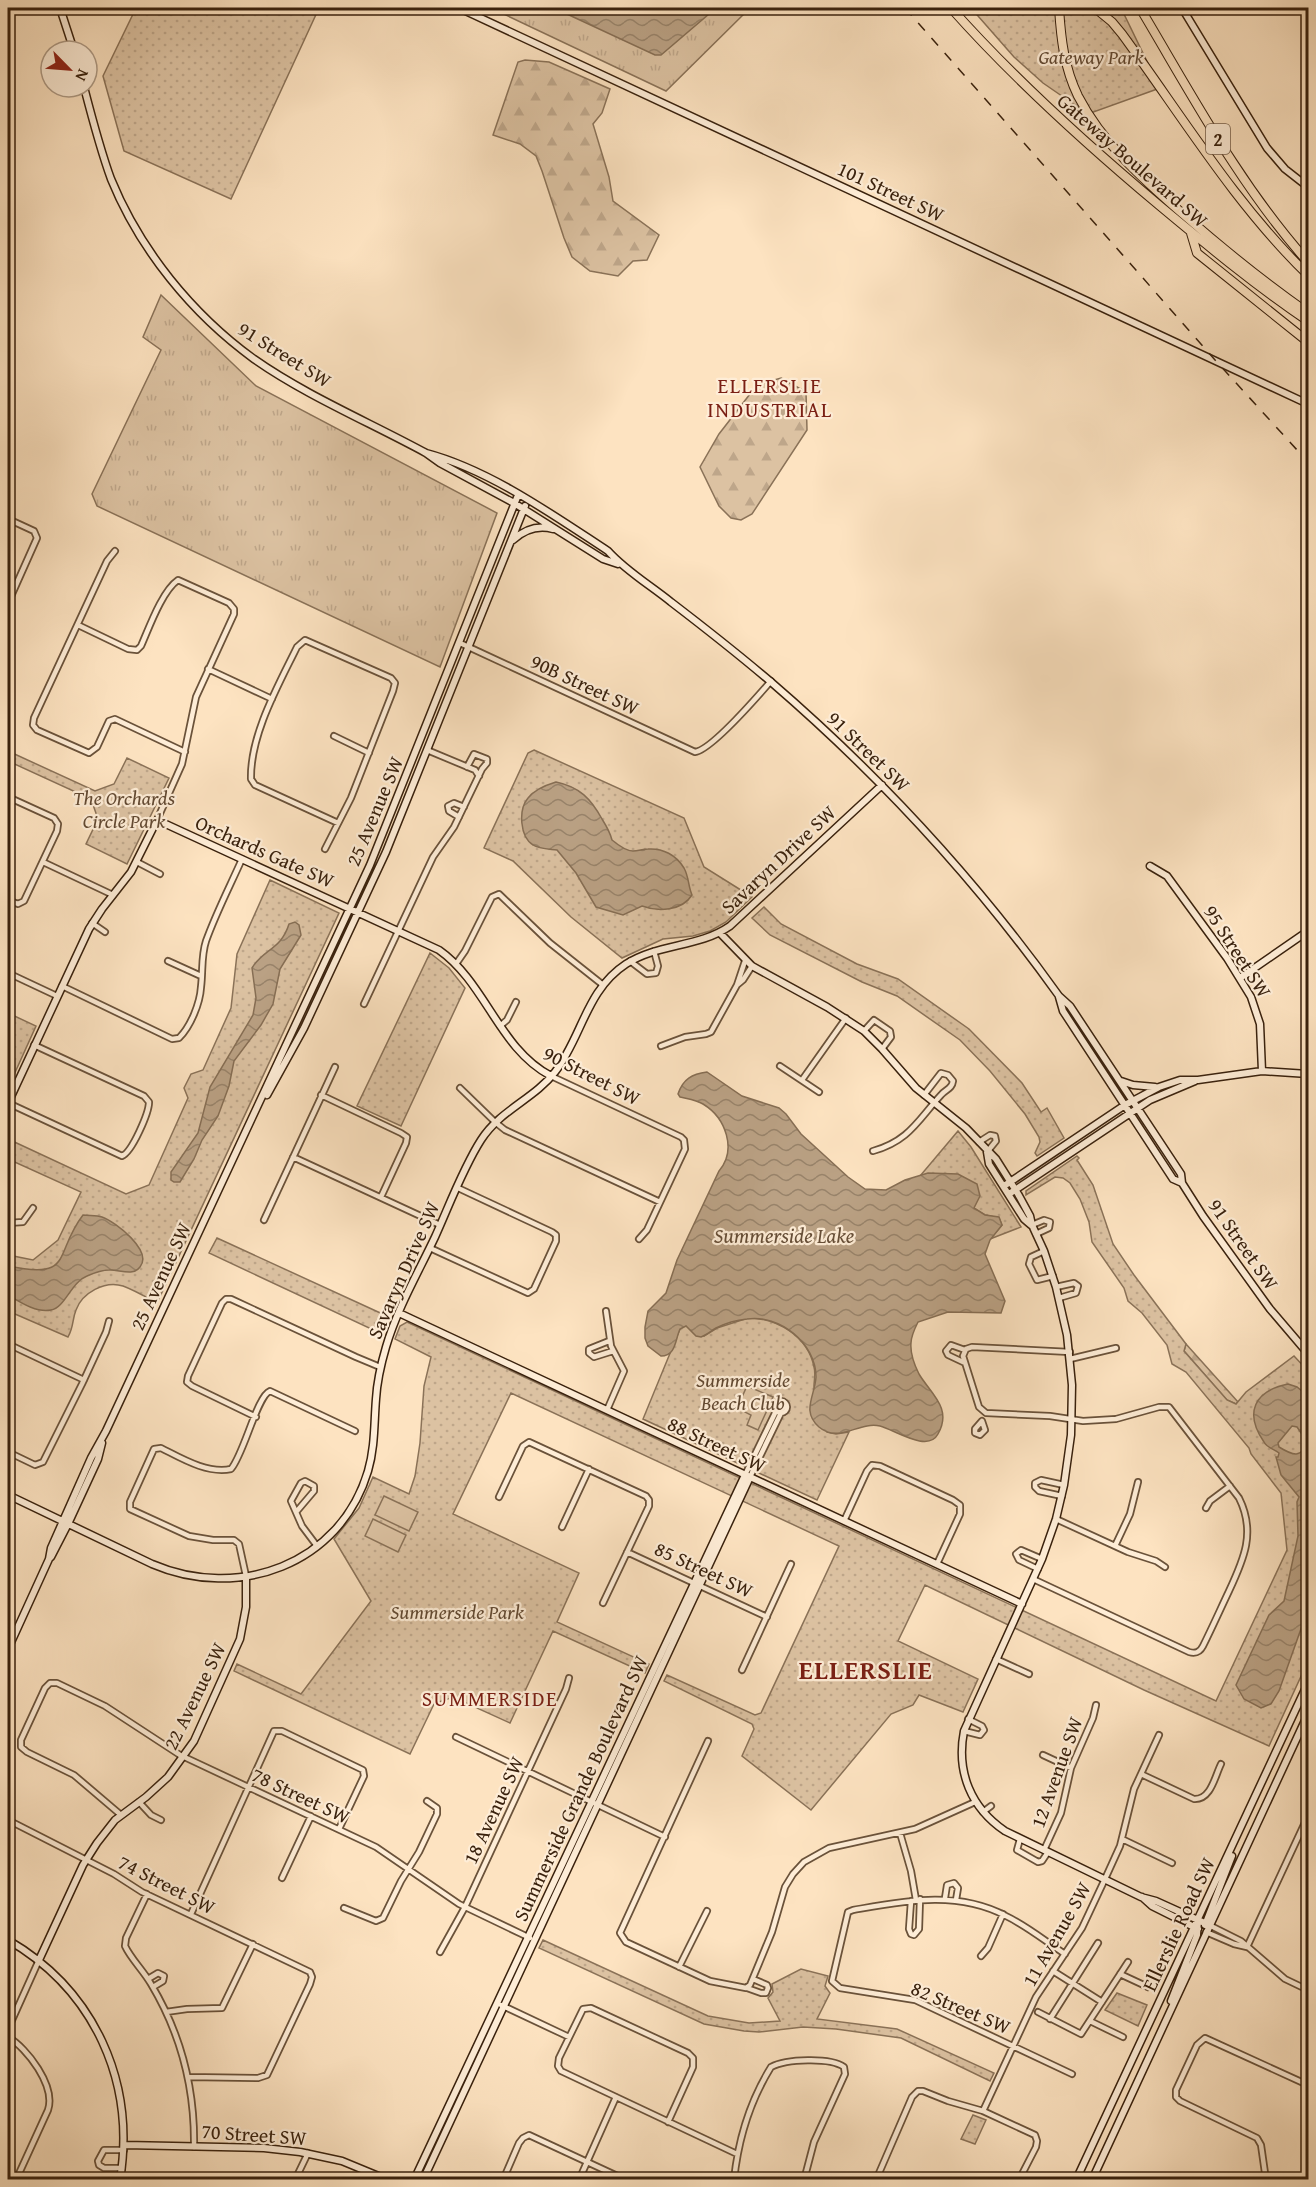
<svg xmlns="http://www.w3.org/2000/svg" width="1316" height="2187" viewBox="0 0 1316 2187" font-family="'Gentium Book Plus',serif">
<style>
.grass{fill:url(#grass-tufts);stroke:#8a7258;stroke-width:1.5}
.forest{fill:url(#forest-firs);stroke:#8a7258;stroke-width:1.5}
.park{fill:url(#park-dots);stroke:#8a7258;stroke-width:1.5}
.pitch{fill:#dcc2a2;stroke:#8a7258;stroke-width:1.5}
.water{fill:url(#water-waves);stroke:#866e54;stroke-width:1.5;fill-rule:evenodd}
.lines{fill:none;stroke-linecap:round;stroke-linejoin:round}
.street-casing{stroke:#6a523a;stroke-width:8}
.secondary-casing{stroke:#39210d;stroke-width:9}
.highway-casing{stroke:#39210d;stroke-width:10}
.street{stroke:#feedd7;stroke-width:4.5}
.secondary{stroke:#feedd7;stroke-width:6}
.highway{stroke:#fde3c1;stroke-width:8}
.rail{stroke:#39210d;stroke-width:1.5;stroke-dasharray:10 10;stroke-linecap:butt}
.labels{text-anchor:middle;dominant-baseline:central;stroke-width:4.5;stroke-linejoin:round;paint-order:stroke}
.shield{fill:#feedd7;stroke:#745e4a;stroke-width:1.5}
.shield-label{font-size:18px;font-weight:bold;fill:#39210d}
.park-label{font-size:20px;font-style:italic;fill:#624932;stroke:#feedd7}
.street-label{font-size:20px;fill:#39210d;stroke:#feedd7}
.neighbourhood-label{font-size:21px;letter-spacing:1.5px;fill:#7a1f14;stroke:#feedd7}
.water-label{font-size:21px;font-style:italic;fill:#664e37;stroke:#feedd7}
.district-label{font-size:26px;font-weight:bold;letter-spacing:1.5px;fill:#7a1f14;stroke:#feedd7}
</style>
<defs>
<pattern id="grass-tufts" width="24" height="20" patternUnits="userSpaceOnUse" patternTransform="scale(1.5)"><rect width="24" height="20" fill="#dcc2a2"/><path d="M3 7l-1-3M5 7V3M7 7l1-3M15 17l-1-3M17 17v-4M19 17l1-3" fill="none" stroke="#bea68a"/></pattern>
<pattern id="forest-firs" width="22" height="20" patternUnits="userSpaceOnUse" patternTransform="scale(1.5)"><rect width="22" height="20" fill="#dcc2a2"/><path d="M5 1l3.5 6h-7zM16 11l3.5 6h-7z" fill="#bea68a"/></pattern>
<pattern id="park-dots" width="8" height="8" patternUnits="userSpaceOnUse" patternTransform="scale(1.5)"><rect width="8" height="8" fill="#dcc2a2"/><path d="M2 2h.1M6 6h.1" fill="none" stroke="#bea68a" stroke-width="1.8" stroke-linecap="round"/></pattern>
<pattern id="water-waves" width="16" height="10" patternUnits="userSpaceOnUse" patternTransform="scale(1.5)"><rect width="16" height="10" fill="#baa184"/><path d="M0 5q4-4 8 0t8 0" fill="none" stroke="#98836a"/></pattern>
</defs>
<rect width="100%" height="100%" fill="#fde3c1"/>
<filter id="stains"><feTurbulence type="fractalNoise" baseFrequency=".00333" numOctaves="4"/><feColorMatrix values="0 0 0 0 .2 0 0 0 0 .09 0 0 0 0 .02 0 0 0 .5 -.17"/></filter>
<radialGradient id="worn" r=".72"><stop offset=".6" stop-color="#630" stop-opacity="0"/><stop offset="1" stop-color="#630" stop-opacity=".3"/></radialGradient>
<!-- grass -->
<path class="grass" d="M491 8H750L666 91Z
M161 295 256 386 497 513 440 667 97 506 92 494 161 350 143 337Z"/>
<!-- forest -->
<path class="forest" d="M525 60 549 62 610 89 602 113 593 124 609 177 613 201 659 235 647 260 633 261 618 276 590 271 572 257 564 238 542 171 536 156 520 144 493 135 518 62Z
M781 378 806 392 807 430 752 514 741 520 731 518 719 506 700 467 719 434 757 385Z
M1186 1344 1238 1402 1236 1404 1227 1400 1184 1351Z"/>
<!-- park -->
<path class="park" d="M136 8H319L231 199 124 151 103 76Z
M971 8H1121L1160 88 1088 114 1043 83 1014 57Z
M534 750 684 818 704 867 752 897 726 922 710 931 693 936 663 939 622 958 571 917 513 861 484 848 528 753Z
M8 751 95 791 114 784 127 758 169 778 127 864 86 844 98 819 91 799 8 761Z
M270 880 339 913 157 1303C146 1297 134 1290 123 1286 105 1280 82 1293 76 1310 72 1320 74 1326 68 1337L8 1311V1255L33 1260 58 1240 81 1192 8 1159V1139L126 1194 149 1185 188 1098 184 1088 191 1074 203 1070 231 1008 237 954Z
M764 907 781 924 857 964 898 979 969 1029 1022 1083 1041 1112 1047 1108 1064 1138 1037 1156 1035 1153 1040 1142 1039 1137 1025 1114 990 1071 960 1040 897 996 862 982 770 935 752 918Z
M430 953 449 968 465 988 401 1126 357 1106Z
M8 1013 36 1026 8 1088Z
M958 1131 971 1147 1021 1227 990 1239 1002 1225 999 1218 985 1215 920 1176Z
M1077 1156 1079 1158 1077 1160 1093 1185 1113 1244 1134 1275 1186 1344 1184 1351 1227 1400 1236 1404 1246 1392 1294 1356 1308 1371V1661L1269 1746 1144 1690 925 1585 898 1641 978 1679 963 1712 919 1695 913 1705 891 1714 811 1810 742 1756 754 1729 752 1724 664 1681 667 1675 755 1715 761 1713 839 1546 511 1393 453 1514 579 1573 557 1622 649 1664 645 1673 553 1631 510 1723 453 1697 434 1704 410 1754 234 1671 237 1664 301 1694 371 1601 334 1539 359 1508 373 1477 409 1494 415 1476 420 1443 424 1386 431 1357 395 1339 400 1326 407 1322 1216 1701 1287 1550 1281 1493 1251 1454 1249 1448 1186 1372 1172 1364 1167 1345 1142 1313 1128 1301 1124 1288 1092 1242 1089 1222 1080 1199 1070 1183 1063 1178 1055 1177 1026 1195V1191Z
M217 1238 389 1317 382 1334 209 1253Z
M748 1318C778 1318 808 1337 814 1367 816 1374 814 1380 814 1386 815 1401 823 1418 827 1432L836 1434 849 1432 817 1500 643 1419 680 1329 686 1325 704 1336 717 1328Z
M543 1940 708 2016 749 2023 780 2021 768 1998 773 1992 772 1984 801 1969 828 1976 825 1986 830 1993 817 2019 897 2029 994 2073 990 2081 901 2038 836 2029 803 2027 759 2032 744 2031 704 2024 539 1948Z
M1117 1993 1147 2005 1138 2026 1105 2010Z
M973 2115 986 2120 975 2144 961 2139Z"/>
<!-- pitch -->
<path class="pitch" d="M747 1386 773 1397 758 1430 747 1425 751 1415 737 1408Z
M384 1496 418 1512 409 1531 375 1515Z
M373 1519 406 1535 398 1552 365 1536Z"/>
<!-- water -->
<path class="water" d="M554 8H716L661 55H655Z
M556 782C580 787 591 799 602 819 607 827 610 832 612 840 618 845 626 851 633 851 638 851 643 849 648 849 663 848 676 855 684 868 689 877 688 886 692 895 682 911 658 912 642 906L623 915 596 907 576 873 557 850C550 849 539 849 533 845 520 837 518 810 528 798 535 789 546 785 556 782Z
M295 922 299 925 301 935 280 969 273 1004 261 1025 234 1061 229 1086 218 1116 202 1140 194 1159 180 1182H174L171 1180V1172L198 1133 210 1087 253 1015 256 998 252 968C263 949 281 950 289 924Z
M707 1072 742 1096 779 1108 786 1114 801 1134 848 1177 865 1189 886 1190 905 1180 928 1173 958 1174 977 1184 980 1196 974 1208 985 1215 999 1217 1002 1225 990 1240 985 1254 1005 1301 1001 1313 948 1312 918 1322C915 1328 911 1336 911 1343 910 1354 914 1364 919 1374 930 1393 953 1408 938 1434 928 1453 895 1430 880 1426 859 1421 839 1444 819 1427 801 1411 815 1396 816 1377 816 1343 779 1314 747 1319 737 1320 726 1323 716 1328 711 1331 707 1335 701 1337L696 1336 686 1326 680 1329C675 1340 676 1356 661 1356L648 1346 645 1338V1327L648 1311 666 1293 677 1260 719 1171C737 1150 726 1118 703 1104 696 1100 688 1099 680 1097L678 1094C683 1079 692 1074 707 1072Z
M83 1215C89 1216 96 1215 102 1217 116 1222 153 1251 140 1267 133 1277 118 1269 109 1270 102 1270 94 1273 87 1276 71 1282 65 1308 51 1310 36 1313 20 1302 8 1295V1266C75 1280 53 1254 83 1215Z
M1288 1384 1297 1387 1308 1396V1609L1279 1691 1271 1704 1261 1708 1244 1699 1236 1685 1269 1615 1284 1601 1298 1536 1297 1502 1299 1497 1281 1475 1276 1457H1278L1279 1453C1274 1449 1267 1448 1264 1442 1244 1413 1254 1391 1288 1384ZM1292 1426 1297 1427 1306 1440C1303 1460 1292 1455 1279 1447L1278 1443Z"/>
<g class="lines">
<defs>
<path id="street" d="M8 519 34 531 37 538 8 603
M115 551 107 561 34 718 33 725 37 730 89 753 97 747 109 721 115 719 185 752
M78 625 128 649 137 650 141 646C149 628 162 591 178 580L229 603 234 609V614L196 697 182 764 157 820
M460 643 695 752C711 750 758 696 771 681
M208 669 272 699
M334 736 369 753
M427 750 475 770 479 776
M8 797 54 818 58 824 57 831 24 901 18 904 8 900
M459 817 449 811 448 806 454 803 464 807
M325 849 351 798 393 691 395 683 391 678 305 640 297 647C278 686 250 735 251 779L255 785 338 823
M43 862 113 895
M137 862 160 874
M92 923 105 932
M168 961 201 976
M630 961 647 974 656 973 658 966 654 951
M456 964 465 951 492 897 499 894 550 943 603 985
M8 973 57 996
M737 985 743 980 752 966
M62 986 172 1039 179 1038C191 1026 200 1003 201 987 203 971 201 956 206 941 216 913 230 886 242 859
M364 1004 433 857 454 827 482 769 487 763V759L474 754 467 767
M500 1026 507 1020 516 1002
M864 1031 874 1020 890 1031 891 1037 882 1049
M661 1046 685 1037 706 1034 711 1032 737 985 745 961
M780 1066 819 1092
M551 1076 681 1137 684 1140 685 1149 647 1230 639 1239
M802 1080 846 1018
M460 1088 495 1122 505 1130 660 1202
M321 1095 401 1133 407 1137 406 1143 381 1197
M8 1103 122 1156C132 1152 149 1113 149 1102L144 1096 34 1045
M979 1142 990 1135 995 1136 996 1141 987 1152
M873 1151C909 1141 918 1120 941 1095 946 1089 952 1089 953 1081L948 1075 941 1073 924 1095
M293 1157 440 1225
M264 1220 335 1067
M8 1223 23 1222 33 1208
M1032 1225 1044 1220 1050 1222 1049 1228 1036 1234
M430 1248 528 1293 534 1289 556 1241V1235L552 1232 458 1188
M1044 1251 1031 1257 1029 1264 1037 1280 1053 1276
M1056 1287 1074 1283 1078 1286 1076 1293 1059 1298
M606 1311 611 1346 624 1371 607 1410
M609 1341 589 1349V1353L594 1357 613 1351
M8 1344 84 1380
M1070 1359 1116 1348
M965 1363 948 1355 946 1351 951 1345 965 1350
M775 1407a6 6 0 1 1 12 0a6 6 0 1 1-12 0Z
M256 1417 192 1386 187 1382 188 1376 222 1303 226 1299H231L356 1357 380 1367
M982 1421 985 1430 980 1435 975 1433V1429Z
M8 1452 35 1465 43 1462 82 1384 106 1332 109 1321
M745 1475 776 1411
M750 1477 781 1413
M1062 1496 1039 1491 1035 1487V1483L1041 1480 1064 1485
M499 1497 523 1446 529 1442 646 1496 649 1500V1506L603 1603
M1206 1508 1210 1501 1230 1486
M297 1511 314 1491V1486L305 1481 301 1483 291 1501 302 1526 317 1546
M1056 1519 1128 1552 1156 1561 1165 1567
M844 1521 867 1471 872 1465 880 1466 953 1500 960 1505V1514L937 1564
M562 1527 589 1469
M1115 1546 1130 1514 1138 1482
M627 1552 767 1617
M1038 1569 1019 1560 1016 1554 1021 1550 1042 1559
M246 1576 239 1544 234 1540H213L189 1536 130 1509V1502L154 1449 161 1448C181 1458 207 1474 231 1469 244 1454 257 1396 270 1391L355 1431
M1033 1579 1189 1652C1196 1654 1200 1652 1203 1646 1212 1628 1220 1610 1229 1591 1244 1559 1256 1532 1239 1498L1169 1407H1159L1116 1419 1083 1421 1050 1416 986 1413 979 1407 963 1356 966 1349 972 1347 1070 1352
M996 1659 1029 1674
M742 1670 791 1564
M964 1731 980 1735 984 1730 982 1726 968 1719
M456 1737 665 1837
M708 1741 620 1933 626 1942 710 1981 746 1988 750 1985 772 1932 785 1887 793 1874 804 1862 829 1848 915 1829 975 1802
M1043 1755 1071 1768
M1141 1774 1194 1799C1211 1800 1215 1776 1221 1764
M139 1802 151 1815 161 1820
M983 1812 991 1806
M121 1815 74 1775 27 1752 21 1747V1740L45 1688 50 1683H57L105 1706 180 1755 376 1847 459 1904 530 1938
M8 1820 114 1874 142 1892 310 1972 312 1977 310 1984 267 2075 258 2078 188 2077
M900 1833 911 1871 916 1900
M1020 1839 1017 1850 1038 1862 1042 1861 1048 1852
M1122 1839 1172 1863
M1044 1850 1061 1813 1071 1768 1093 1718 1096 1705
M282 1878 311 1816
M147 1894 126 1938 125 1946C131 1959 143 1970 151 1984 181 2034 195 2088 194 2147
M945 1898 947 1885 954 1883 958 1888 956 1900
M911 1901 909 1929 911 1934 914 1935 919 1929 920 1899
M344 1908 376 1921 383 1918 401 1881 419 1852 437 1814V1808L427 1801
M191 1914 274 1731H282L363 1770 364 1776 339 1829
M1209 1925 1241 1941 1285 1979 1308 1990
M1206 1932 1234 1944 1247 1947
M1247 1947 1308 1816
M440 1952 465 1907 566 1689 569 1678
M1065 1954C1045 1941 1027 1926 1006 1916 957 1890 905 1901 853 1910L848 1912 832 1981 840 1988 915 2000 1072 2074
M981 1956 988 1948 1003 1914
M679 1967 707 1911
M1053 1971 1102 2002
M1120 1974 1148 1987
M148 1979 158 1973 164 1976 163 1981 153 1987
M747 1988 761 1993H766L768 1988 767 1985 753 1979
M1304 1988 1308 1978
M501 2005 569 2037
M166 2012 187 2009 222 2008 253 1944
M1038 2012 1081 2034 1128 1962
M1050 2019 1098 1943
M1090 2021 1123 2037
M8 2029 39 1960
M8 2037C27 2048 56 2086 48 2110L16 2180
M983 2111 1036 1997 1082 1928 1105 1879 1120 1846 1134 1789 1159 1735
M668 2122 693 2067V2058L688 2053 591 2008 583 2009 559 2058 558 2066 561 2071 737 2154
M122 2168H104L99 2165 98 2161 104 2150H124
M295 2180 308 2153
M503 2180 519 2143 523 2138 529 2135 626 2180
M579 2180 616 2097
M734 2180C738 2141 750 2101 771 2067 786 2059 830 2057 844 2067L845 2074 814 2142 804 2180
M876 2180 912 2097 918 2091H923L948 2101 983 2111 1035 2135 1037 2141 1036 2147 1019 2180
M953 2180H963
M1266 2180 1261 2145 1257 2138 1180 2101 1176 2097V2090L1197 2045 1205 2038 1308 2085"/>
<path id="secondary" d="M60 8 74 51
M459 8 1308 404
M1182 8 1267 148 1285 169 1308 187
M84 87C92 118 100 149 111 179 140 250 192 314 254 359 305 395 371 423 426 453L440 463 514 503 603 559 618 564
M426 453C490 470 553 515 608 551 626 571 650 585 671 602 705 628 738 654 771 682 879 775 976 880 1059 996L1070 1006 1181 1174 1182 1183 1203 1216 1270 1309 1305 1350 1308 1360
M513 540C524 530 538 525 553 529
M1150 866 1167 876 1227 958 1251 997 1260 1024 1262 1071
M720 933 752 966 827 1007 864 1031 882 1049 916 1088 966 1128 996 1159 1018 1194 1030 1216 1032 1225 1044 1251 1056 1287 1067 1335 1072 1385 1071 1435 1064 1485 1056 1519 1042 1559 964 1731C956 1772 971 1808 1005 1831L1141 1897 1156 1901 1209 1925
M1240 978 1308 931
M1059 997 1063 1011 1173 1179 1182 1183
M1121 1081 1133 1085 1155 1087
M267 1095 304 1028 386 852 525 506
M8 1103 89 929 102 909 131 872 157 820 439 950C486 983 499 1049 551 1076
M987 1152 989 1164 1024 1219 1031 1225
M1004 1186 1125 1105 1159 1087 1180 1080H1198L1262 1071 1308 1074
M1009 1194 1150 1100 1195 1081
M399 1313 1022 1604
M8 1495 152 1564C238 1601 340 1565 368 1471 375 1447 374 1424 376 1399 377 1382 381 1364 386 1347 397 1309 418 1273 435 1237 449 1206 463 1168 481 1140 500 1110 534 1099 555 1072 582 1037 586 990 626 964 659 943 698 948 730 926L882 785
M51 1557 68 1524 98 1459 102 1443
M8 1649 49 1559 51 1548 91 1458 106 1431 370 865 518 495
M1142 1897 1152 1906 1198 1929
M1205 1925 1232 1856
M8 1940C94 1990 136 2081 120 2180
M39 1960 83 1865 97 1843 115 1820 146 1797 168 1777 194 1741 240 1639 246 1607V1578
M1171 2001 1197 1935 1198 1920
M125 2145 264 2148 300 2152 342 2161 388 2180
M414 2180 745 1475
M423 2180 750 1477
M1076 2180 1308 1683
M1092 2180 1308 1714"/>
<path id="highway" d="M951 8C1015 80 1086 144 1160 206 1208 246 1256 286 1308 321
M1059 8C1061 39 1064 67 1078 96 1102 143 1144 180 1183 214 1223 249 1265 283 1308 313
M1095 8 1112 22 1122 34C1182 116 1235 204 1308 275
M1140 8C1192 95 1240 186 1308 262
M1191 233 1197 253 1308 342"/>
</defs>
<!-- street casing -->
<use href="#street" class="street-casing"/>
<!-- secondary casing -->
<use href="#secondary" class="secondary-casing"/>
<!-- highway casing -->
<use href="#highway" class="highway-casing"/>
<!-- street -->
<use href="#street" class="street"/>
<!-- secondary -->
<use href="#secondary" class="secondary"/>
<!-- highway -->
<use href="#highway" class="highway"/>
<!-- rail -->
<path class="rail" d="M905 8 1216 361 1308 462"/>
</g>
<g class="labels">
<!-- shield labels -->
<rect class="shield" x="1206" y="124" width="24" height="30" rx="4.5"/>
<g class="shield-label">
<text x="1218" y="139">2</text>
</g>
<!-- park labels -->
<g class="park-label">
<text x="1091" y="56">Gateway Park</text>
<text x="124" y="797">The Orchards<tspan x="124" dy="23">Circle Park</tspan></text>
<text x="743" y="1379">Summerside<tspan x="743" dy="23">Beach Club</tspan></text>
<text x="457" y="1611">Summerside Park</text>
</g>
<!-- street labels -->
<g class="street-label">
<text transform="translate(1133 160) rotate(41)">Gateway Boulevard SW</text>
<text transform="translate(891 191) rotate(25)">101 Street SW</text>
<text transform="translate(285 354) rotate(32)">91 Street SW</text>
<text transform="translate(585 684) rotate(25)">90B Street SW</text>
<text transform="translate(869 751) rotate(44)">91 Street SW</text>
<text transform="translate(374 811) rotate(-67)">25 Avenue SW</text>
<text transform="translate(265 851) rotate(24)">Orchards Gate SW</text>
<text transform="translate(778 859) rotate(-43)">Savaryn Drive SW</text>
<text transform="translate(1238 951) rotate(57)">95 Street SW</text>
<text transform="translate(592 1075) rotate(27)">90 Street SW</text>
<text transform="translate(1244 1244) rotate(55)">91 Street SW</text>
<text transform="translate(403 1270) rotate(-66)">Savaryn Drive SW</text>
<text transform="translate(160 1276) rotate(-65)">25 Avenue SW</text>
<text transform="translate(717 1444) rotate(25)">88 Street SW</text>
<text transform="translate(704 1569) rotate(25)">85 Street SW</text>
<text transform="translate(194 1696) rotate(-64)">22 Avenue SW</text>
<text transform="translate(1056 1772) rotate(-70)">12 Avenue SW</text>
<text transform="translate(580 1788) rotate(-65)">Summerside Grande Boulevard SW</text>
<text transform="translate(301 1795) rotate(25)">78 Street SW</text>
<text transform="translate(493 1810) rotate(-65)">18 Avenue SW</text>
<text transform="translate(167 1884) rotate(27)">74 Street SW</text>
<text transform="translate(1178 1924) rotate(-65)">Ellerslie Road SW</text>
<text transform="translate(1056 1934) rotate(-60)">11 Avenue SW</text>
<text transform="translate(961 2007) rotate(23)">82 Street SW</text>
<text transform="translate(254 2134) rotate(4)">70 Street SW</text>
</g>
<!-- neighbourhood labels -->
<g class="neighbourhood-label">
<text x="770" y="385">ELLERSLIE<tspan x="770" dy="24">INDUSTRIAL</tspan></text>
<text x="490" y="1698">SUMMERSIDE</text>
</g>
<!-- water labels -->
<g class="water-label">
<text x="784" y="1235">Summerside Lake</text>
</g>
<!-- district labels -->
<g class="district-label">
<text x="866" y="1669">ELLERSLIE</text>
</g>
</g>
<!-- margin -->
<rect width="1316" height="2187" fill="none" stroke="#fde3c1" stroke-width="30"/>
<rect x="9" y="9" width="1298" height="2169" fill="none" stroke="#39210d" stroke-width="3"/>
<rect x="15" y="15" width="1286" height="2157" fill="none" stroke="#39210d" stroke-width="1.5"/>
<!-- north arrow -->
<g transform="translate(69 69) rotate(115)"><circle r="28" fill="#feedd7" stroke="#af9b86" stroke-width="1.5"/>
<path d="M0-4.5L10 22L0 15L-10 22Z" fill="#8f2418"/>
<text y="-9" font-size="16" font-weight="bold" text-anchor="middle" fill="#39210d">N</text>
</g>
<rect width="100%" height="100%" filter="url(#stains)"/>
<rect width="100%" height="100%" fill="url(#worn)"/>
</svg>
